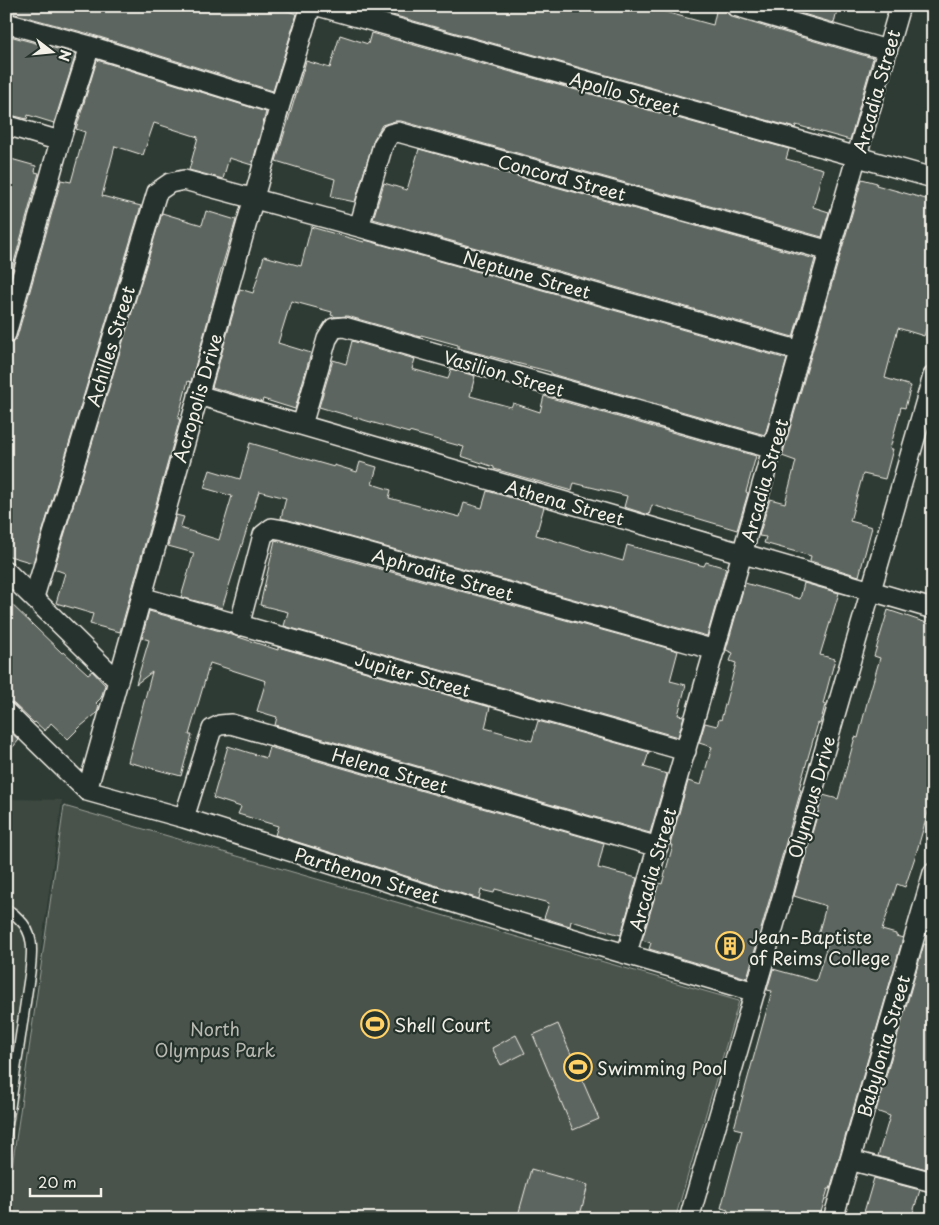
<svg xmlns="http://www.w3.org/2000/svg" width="939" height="1225" viewBox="0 0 939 1225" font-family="'Playpen Sans',sans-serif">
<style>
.built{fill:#3c4841}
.green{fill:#48524c;stroke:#9ea29a}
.building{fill:#5c655e;stroke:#f4f1e8}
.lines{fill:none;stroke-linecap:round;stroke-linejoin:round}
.service-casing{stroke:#f4f1e8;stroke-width:12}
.minor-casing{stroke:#f4f1e8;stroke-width:22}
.service{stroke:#26332d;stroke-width:9}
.minor{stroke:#26332d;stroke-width:19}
.labels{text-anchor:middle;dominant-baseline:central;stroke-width:4.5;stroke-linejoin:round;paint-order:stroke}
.street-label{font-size:18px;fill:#f4f1e8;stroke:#26332d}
.poi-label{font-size:18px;fill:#f4f1e8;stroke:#26332d;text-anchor:start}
.park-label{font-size:18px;fill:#b8b9b1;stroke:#26332d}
</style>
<rect width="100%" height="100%" fill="#2e3b34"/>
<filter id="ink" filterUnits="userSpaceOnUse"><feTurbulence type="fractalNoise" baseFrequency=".02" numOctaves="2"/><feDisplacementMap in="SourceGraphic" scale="10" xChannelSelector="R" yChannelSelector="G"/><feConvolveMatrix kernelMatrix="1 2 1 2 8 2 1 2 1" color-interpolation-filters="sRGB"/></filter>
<g filter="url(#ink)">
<!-- built -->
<path class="built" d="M6 799 62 800 6 1195Z"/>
<!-- green -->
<path class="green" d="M64 806 739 1001 675 1219H6V1209Z"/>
<!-- building -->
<path class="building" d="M10 6H272L297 14 273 91 93 35 8 12Z
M379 6H655L654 9 713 25 717 7 724 8 727 13 732 17 873 58 850 140 796 125 795 128 378 11Z
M776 6H838L834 23Z
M371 33 789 149 786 159 823 169 813 207 829 212 822 237 401 121H395L382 125 374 139 355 202 331 197 335 179 276 161 306 61 330 68 340 35 368 44Z
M6 35 76 54 54 123 28 115 27 119 6 114Z
M97 60 266 112 252 165 229 158 223 179 189 170 198 137 154 123 143 155 115 146 102 196 141 206 33 563 6 555V345L13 342 17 337 61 180 71 182 85 132 76 129Z
M419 149 815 259 793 337 373 219 384 183 407 190Z
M11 159 36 166 35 172 39 173 6 291V160L10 161Z
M862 179 877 183 876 185 933 201V307L924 336 898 328 885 378 911 386 905 408 901 407 890 449H893L885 479 863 474 850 521 872 527 859 576 810 561 811 556 764 543 766 537 759 536 770 499 785 503 796 461 782 456Z
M206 211 236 220 217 283H218L191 382 188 381 178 419H180L120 632 90 624 93 614 56 603 65 573 54 569 162 213 202 225Z
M311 227 364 242 365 240 787 359 765 435 551 374V372L458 348V345L421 335 420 337 347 316 336 317 331 315 332 312 291 301 278 343 311 353 295 409 263 399 262 402 212 387 240 289 253 293 264 256 301 266Z
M352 341 415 359 412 369 448 379 451 369 475 376 470 396 511 407 513 403 540 412 544 396 756 456 746 492 748 493 737 530 652 505 649 515 624 507 627 496 574 483 572 491 494 469V467L461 456 464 447 409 432V433L381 425 319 407 333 360 346 364Z
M250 443 334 467V465L357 472 360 462 377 467 372 484 391 490 389 498 460 517 464 503 482 508 487 491 544 507 536 535 623 561 627 545 704 566 706 562 726 568 707 636 281 518 286 498 259 491 222 608 181 597 194 553 168 546 176 515 184 517 180 528 219 540 232 496 204 488 210 470 240 479Z
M275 540 678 651 670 681 686 685 678 715 684 716 678 737 284 626 288 612 260 605Z
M745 583 800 599 804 583 839 593 820 655 835 659 823 704 825 705 820 724 818 723 809 754 799 789 801 790 747 978 649 949 651 943 642 940 659 883 662 884 673 845H670L688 781 701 785 712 747 699 743 705 723 717 726 719 719 721 720 736 663 730 661 733 653 726 650Z
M6 599 62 653 64 652 88 674 92 671 105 685 101 698 96 703 99 706 97 713 80 727 68 739 51 723 45 731 35 722 34 723 14 704 6 701Z
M888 610 933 625V795L916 854 905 887 897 884 882 930 896 934V936L903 938 830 1189H828L819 1219H726L728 1210 721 1208 742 1130 734 1128 772 991 767 990 773 969 816 981 829 939 818 935 826 906 794 896 823 795 838 799 855 737 858 738 868 699 880 658 874 656Z
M149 611 220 631 278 650V647L490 707 485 728 532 741 538 721 649 752 644 767 667 774 650 833 275 725 277 717 257 711 266 681 210 663 189 735H192L181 776 128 762 152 672 136 684 149 640 142 638Z
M6 728 19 740 6 755Z
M228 746 266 758 269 747 604 843 598 868 637 878 621 935 571 921 570 926 544 918 549 903 495 889 494 893 481 890 479 899 275 835 278 826 238 814 241 807 213 798Z
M924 944 933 946V1167L927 1165 926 1169 878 1156 890 1116 876 1111Z
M558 1024 599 1119 573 1130 533 1035Z
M516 1035 525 1053 501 1065 492 1048Z
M531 1169 588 1185 579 1219H517Z
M874 1178 920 1190 911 1219H862Z"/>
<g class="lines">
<defs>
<path id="service" d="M6 910C12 911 15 915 19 919 35 934 32 952 30 972L6 1134"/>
<path id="minor" d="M318 6 933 178
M735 6 887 50
M6 23 90 46 280 105
M6 125 60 141
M359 227 383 145 390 134 398 132 830 251
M6 334 60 141 90 46
M198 395 933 609
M302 425 327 339 334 328 344 327 773 449
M6 571 117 680
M34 597 157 192 170 183 184 180 359 227 801 351
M141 597 686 751
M239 626 263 535 272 528 284 530 715 650
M6 712 87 791 184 818 493 915 755 992
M87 791 280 105 311 6
M184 818 212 729 220 725 231 724 658 847
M627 953 900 6
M850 1160 933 1182
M689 1219 933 376
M833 1219 933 873"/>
</defs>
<!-- service casing -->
<use href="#service" class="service-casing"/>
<!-- minor casing -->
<use href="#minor" class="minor-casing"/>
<!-- service -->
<use href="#service" class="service"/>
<!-- minor -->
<use href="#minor" class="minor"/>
</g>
</g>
<!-- icons -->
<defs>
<symbol id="building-ring" viewBox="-11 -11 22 22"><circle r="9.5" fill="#26332d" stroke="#ffd166" stroke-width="1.5"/><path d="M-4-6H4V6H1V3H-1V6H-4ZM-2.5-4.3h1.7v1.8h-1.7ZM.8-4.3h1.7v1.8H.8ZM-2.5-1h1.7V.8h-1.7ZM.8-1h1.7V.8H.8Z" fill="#ffd166"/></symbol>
<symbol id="stadium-ring" viewBox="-11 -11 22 22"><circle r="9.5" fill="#26332d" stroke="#ffd166" stroke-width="1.5"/><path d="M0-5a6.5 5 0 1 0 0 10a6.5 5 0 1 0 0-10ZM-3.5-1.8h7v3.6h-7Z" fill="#ffd166"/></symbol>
</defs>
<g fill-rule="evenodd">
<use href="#building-ring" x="714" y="930" width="32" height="32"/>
<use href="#stadium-ring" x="359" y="1008" width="32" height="32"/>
<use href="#stadium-ring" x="562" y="1051" width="32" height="32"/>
</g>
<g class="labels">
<!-- street labels -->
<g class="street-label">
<text transform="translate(876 91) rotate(-74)">Arcadia Street</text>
<text transform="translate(625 93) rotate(16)">Apollo Street</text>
<text transform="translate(562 177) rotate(15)">Concord Street</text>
<text transform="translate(527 274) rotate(16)">Neptune Street</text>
<text transform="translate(110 346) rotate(-73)">Achilles Street</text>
<text transform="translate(504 373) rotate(16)">Vasilion Street</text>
<text transform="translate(197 398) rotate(-74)">Acropolis Drive</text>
<text transform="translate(764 480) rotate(-74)">Arcadia Street</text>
<text transform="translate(565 502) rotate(16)">Athena Street</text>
<text transform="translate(443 574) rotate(16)">Aphrodite Street</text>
<text transform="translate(413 674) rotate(16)">Jupiter Street</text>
<text transform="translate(390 770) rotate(16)">Helena Street</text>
<text transform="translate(811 797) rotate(-74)">Olympus Drive</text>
<text transform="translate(652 869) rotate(-74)">Arcadia Street</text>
<text transform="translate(367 875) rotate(17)">Parthenon Street</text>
<text transform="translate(883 1046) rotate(-74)">Babylonia Street</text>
</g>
<!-- poi labels -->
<g class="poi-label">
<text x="749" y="936">Jean-Baptiste<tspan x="749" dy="21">of Reims College</tspan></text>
<text x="394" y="1024">Shell Court</text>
<text x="597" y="1067">Swimming Pool</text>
</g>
<!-- park labels -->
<g class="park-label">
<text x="215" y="1028">North<tspan x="215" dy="21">Olympus Park</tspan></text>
</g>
</g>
<!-- margin -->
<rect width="939" height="1225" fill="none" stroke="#26332d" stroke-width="25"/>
<rect x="12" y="12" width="914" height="1200" fill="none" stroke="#f4f1e8" stroke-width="2" filter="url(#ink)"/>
<!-- north arrow -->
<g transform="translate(52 52) rotate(106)" stroke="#26332d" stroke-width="4" paint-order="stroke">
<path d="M0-4L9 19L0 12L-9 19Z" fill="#f4f1e8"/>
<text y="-8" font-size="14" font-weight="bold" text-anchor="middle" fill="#f4f1e8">N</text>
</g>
<!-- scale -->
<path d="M30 1188v8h71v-8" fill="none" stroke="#f4f1e8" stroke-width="2.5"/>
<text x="38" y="1188" font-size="15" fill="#f4f1e8" stroke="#26332d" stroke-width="4" paint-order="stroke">20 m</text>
</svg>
